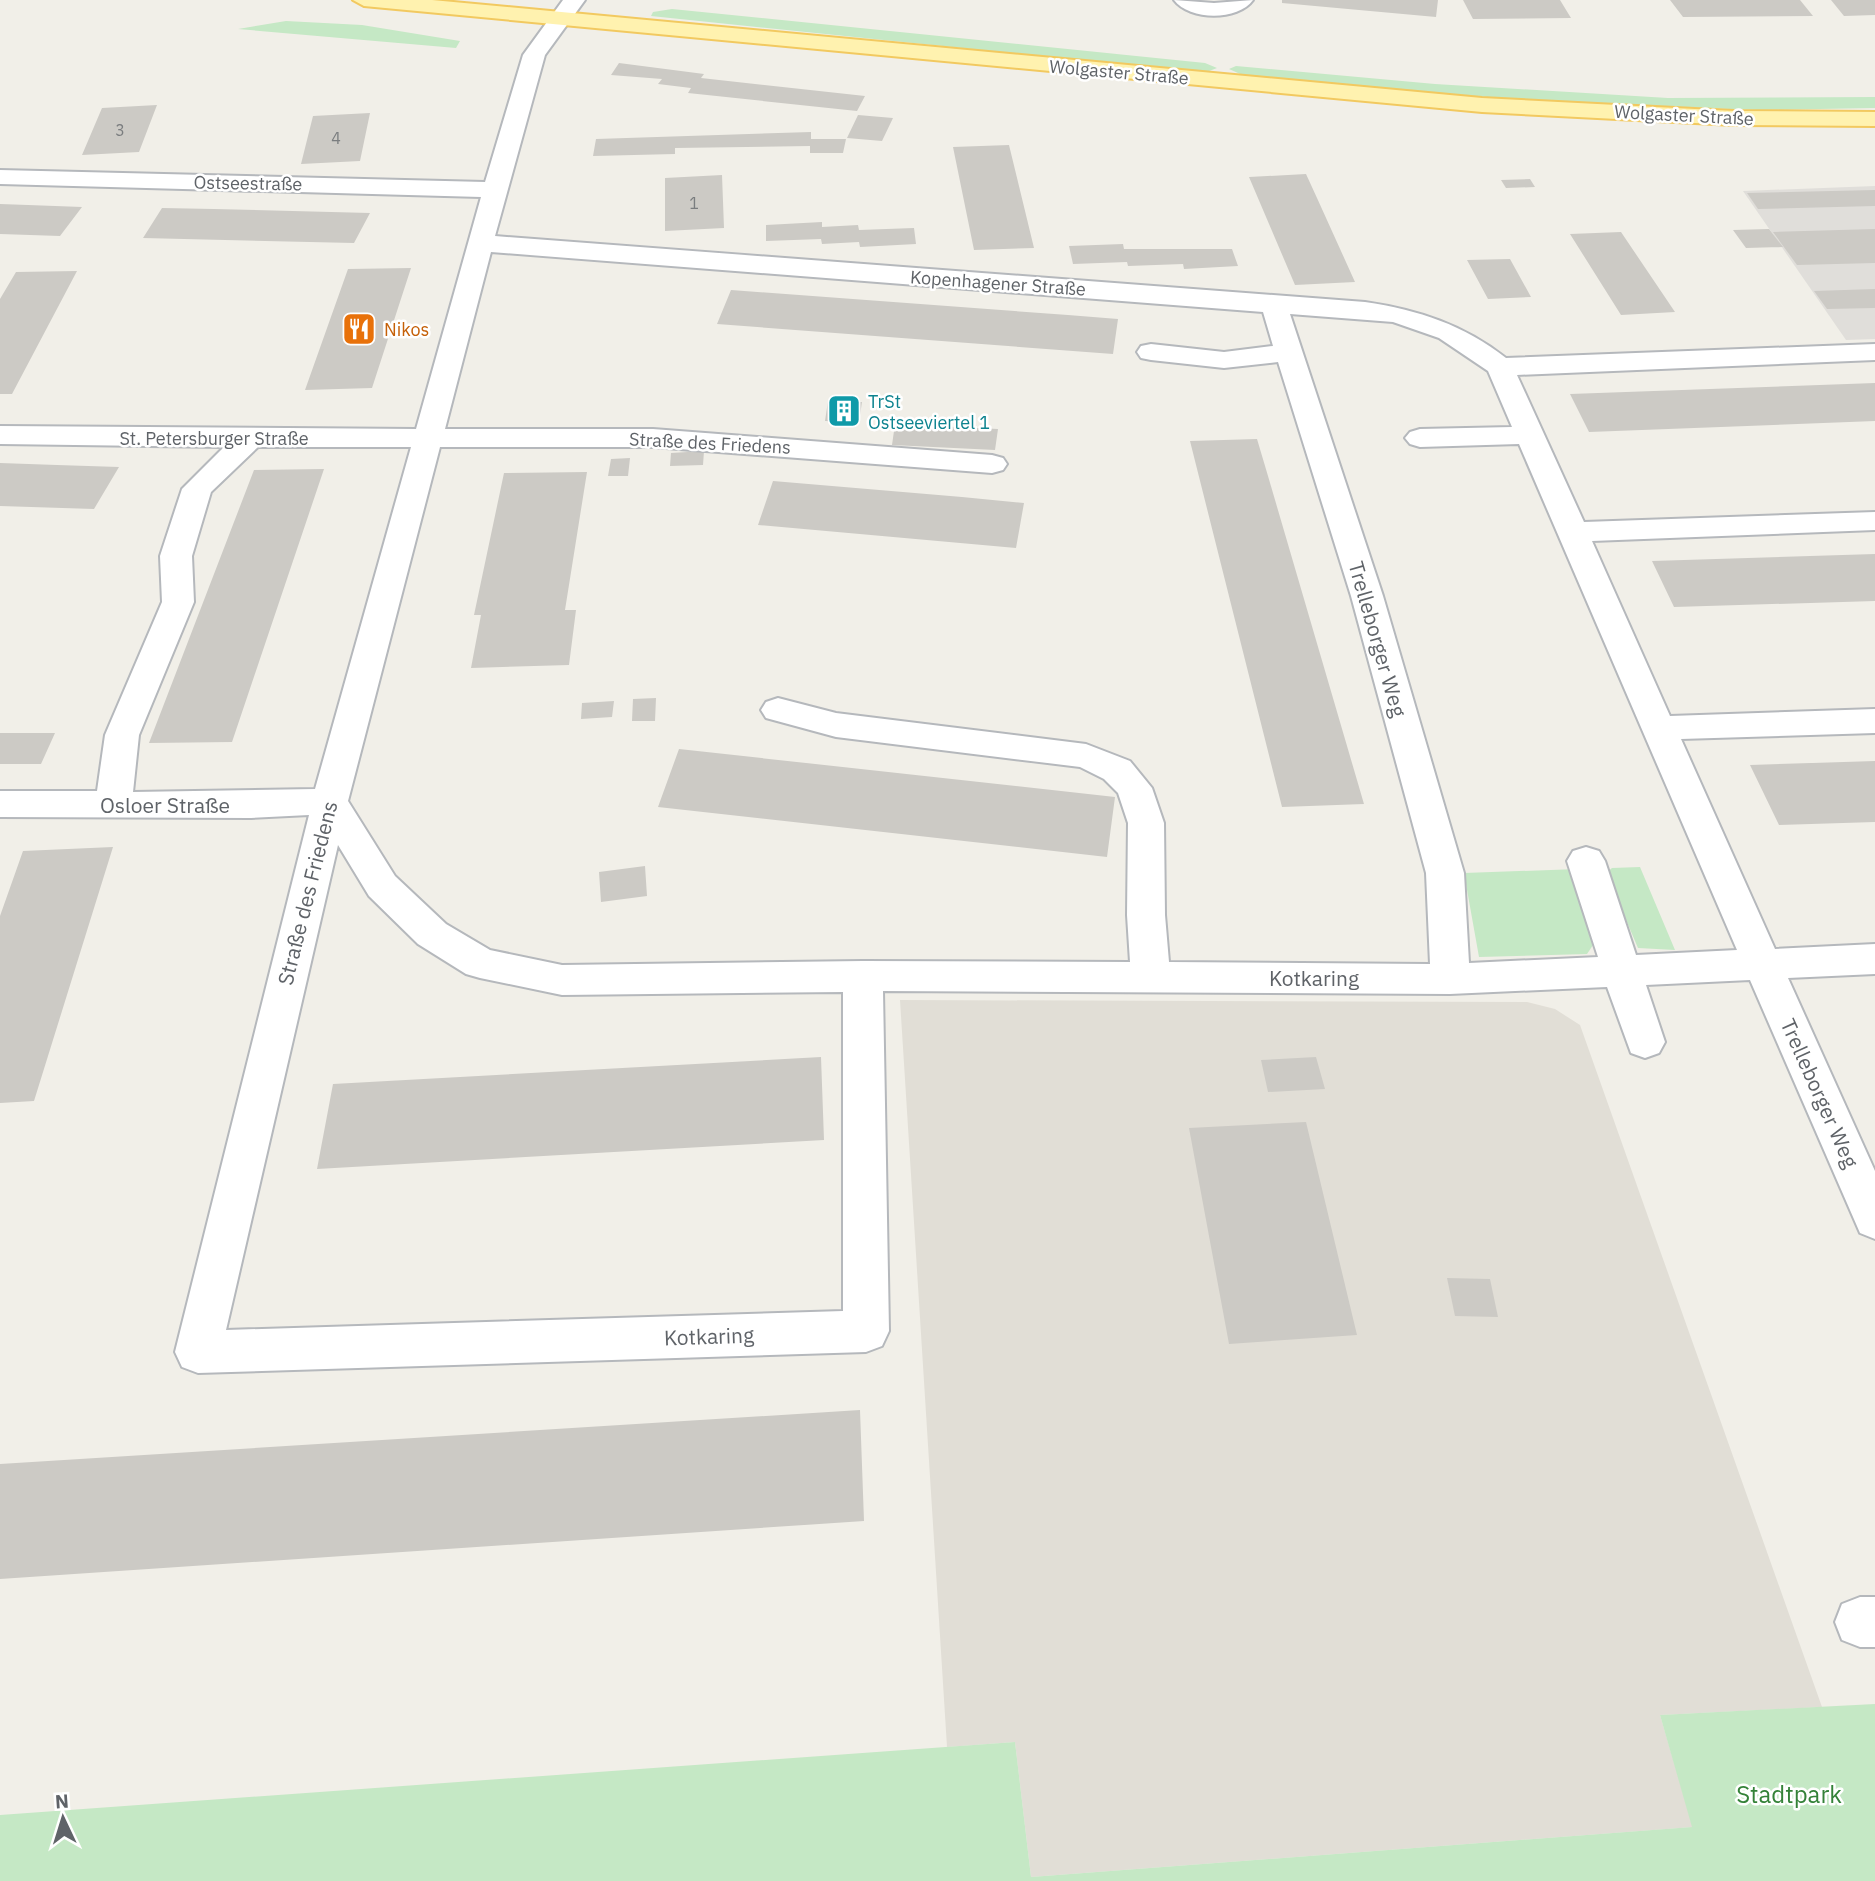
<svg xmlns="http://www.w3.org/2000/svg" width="1875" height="1881" viewBox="0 0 1875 1881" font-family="'IBM Plex Sans',sans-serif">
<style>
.industrial{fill:#e0deda}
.education{fill:#e1ded6}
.green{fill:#c5e8c5}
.building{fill:#cccac5}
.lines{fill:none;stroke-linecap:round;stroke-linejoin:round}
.minor-casing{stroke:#b5b8bc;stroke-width:4}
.major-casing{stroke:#f2c960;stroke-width:4}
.minor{fill:#fff;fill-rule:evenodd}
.major{fill:#fff2af;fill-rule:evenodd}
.labels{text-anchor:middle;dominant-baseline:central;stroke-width:5;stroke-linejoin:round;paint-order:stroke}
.far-number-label{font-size:16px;fill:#7a7d7f}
.far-street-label{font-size:18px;fill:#5f6368;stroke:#fff}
.far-food-label{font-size:18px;fill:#c56008;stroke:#fff;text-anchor:start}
.far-culture-label{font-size:18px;fill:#0d838f;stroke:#fff;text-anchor:start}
.street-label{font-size:21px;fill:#5f6368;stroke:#fff}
.near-park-label{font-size:24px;fill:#348238;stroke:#fff}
</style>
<rect width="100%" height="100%" fill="#f1efe8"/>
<!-- industrial -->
<path class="industrial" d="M1875 186V339L1846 340 1743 191Z"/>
<!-- education -->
<path class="education" d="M900 1000 1527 1002 1555 1009 1580 1025 1822 1707 1660 1715 1693 1827 1031 1877 1015 1742 947 1747Z"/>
<!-- green -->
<path class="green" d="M672 9 1205 63 1217 68 1204 73 651 16 653 12Z
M286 21 362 25 460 41 456 48 238 29Z
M1236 66 1435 84 1668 98 1875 97V108L1758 110 1529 102 1247 77 1229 69Z
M1640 867 1675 950 1638 948 1606 873 1612 868Z
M1578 869 1595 942 1587 954 1479 957 1464 873Z
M1875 1704V1881H0V1815L1015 1742 1031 1877 1692 1827 1660 1715Z"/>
<!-- building -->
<path class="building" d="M1282 0H1438L1436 17 1282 3Z
M1463 0H1560L1571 18 1473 19Z
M1670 0H1800L1813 16 1683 17Z
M1831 0H1875V15L1844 16Z
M619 63 704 74 701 78 865 96 857 111 688 93 691 88 658 84 662 79 611 75Z
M157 105 139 152 82 155 102 108Z
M370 113 360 161 301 164 313 116Z
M858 115 893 118 882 141 847 138Z
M811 132V139H846L843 153H810V146L675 148V154L593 156 596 139Z
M1009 145 1034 248 974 250 953 147Z
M1306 174 1317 198 1355 282 1295 285 1249 177Z
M722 175 724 228 665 231V178Z
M1530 179 1535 187 1506 188 1501 180Z
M1875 190V206L1758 209 1747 193Z
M0 204 28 205 82 207 60 236 0 234Z
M162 208 214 209 370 213 354 243 143 238Z
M822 222V227L858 225 859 230 914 228 916 244 860 247 859 242 822 244 821 239 766 241V225Z
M1769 229 1783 247 1746 248 1733 230Z
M1875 229V263L1797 265 1773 232Z
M1621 232 1675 312 1621 315 1570 234Z
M1123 244 1124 249H1232L1238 266 1184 269 1183 264 1128 266 1127 262 1073 264 1069 246Z
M1510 259 1531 297 1488 299 1467 260Z
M411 268 372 388 305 390 348 269Z
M77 271 12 394H0V299L16 272Z
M1875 289V308L1827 309 1814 291Z
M731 290 1068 315 1118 319 1113 354 717 324Z
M1875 383V421L1589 432 1570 394Z
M828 401 862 402 859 422 825 421Z
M895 424 998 429 995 450 892 445Z
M1257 439 1268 476 1364 804 1282 807 1190 441Z
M704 451 703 465 670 466 671 453Z
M630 458 628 476H608L611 459Z
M0 463 57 465 119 467 94 509 0 506Z
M324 469 232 742 149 743 254 470Z
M587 472 565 610H576L569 665 471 668 481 615H474L504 473Z
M773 481 962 497 1024 503 1016 548 758 525Z
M1875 554V601L1674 607 1652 561Z
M656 698 655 721H632L633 699Z
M614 701 612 717 581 719 582 703Z
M0 733H55L41 764H0Z
M679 749 1115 797 1107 857 658 807Z
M1875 761V822L1779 825 1750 765Z
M113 847 34 1101 0 1103V916L23 851Z
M645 866 647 896 601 902 599 872Z
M821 1057 824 1140 317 1169 333 1084Z
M1316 1057 1325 1089 1268 1092 1261 1060Z
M1306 1122 1357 1335 1229 1344 1189 1128Z
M1447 1278 1490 1279 1498 1317 1455 1316Z
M860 1410 864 1521 0 1579V1464Z"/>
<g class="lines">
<defs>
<path id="minor" d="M563 0H585L545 55 495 236 1365 302C1419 310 1464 325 1506 358L1875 344V360L1517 375 1584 522 1875 512V530L1592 541 1670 716 1875 709V733L1681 739 1775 949 1875 944V974L1788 978 1875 1171V1239L1860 1233 1750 980 1646 985 1665 1042 1659 1053 1645 1058 1631 1053 1607 987 1450 994 883 991 889 1331 882 1346 866 1352 198 1373 182 1367 175 1352 309 815 251 818 0 817V791H97L105 735 162 602 160 556 182 489 224 447 0 444V426L416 429 481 197 0 184V170L485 182 523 55ZM491 252 1263 312 1273 346 1224 352 1151 344 1141 346 1137 352 1141 358 1151 360 1224 368 1278 362 1351 596 1426 873 1430 964 1169 962 1165 915 1164 823 1152 788 1130 761 1086 744 836 713 778 698 766 702 761 710 766 718 836 737 1080 767 1104 779 1118 793 1128 823 1127 915 1130 962 863 961 562 965 490 950 446 924 395 876 348 801 440 447H653L992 473 1003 470 1007 464 1003 458 992 455 653 429H445ZM1290 314 1393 322 1439 338 1488 371 1512 427 1420 429 1410 432 1405 438 1410 444 1420 447 1519 444 1737 950 1636 955 1605 861 1599 851 1586 847 1573 851 1567 861 1598 957 1469 963 1464 873 1383 596ZM258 447H411L315 789 133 792 139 735 194 602 192 556 211 492ZM338 845 369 896 418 944 466 974 480 978 562 995 843 992V1311L226 1330Z
M1174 0 1214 3 1253 0C1238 21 1190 21 1174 0Z
M1860 1597H1875V1647H1860L1842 1640 1835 1622 1842 1604Z"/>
<path id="major" d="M353 0H432L1482 98 1734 111 1875 112V126L1734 125 1482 112 364 6Z"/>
</defs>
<!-- minor casing -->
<use href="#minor" class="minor-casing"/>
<!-- major casing -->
<use href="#major" class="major-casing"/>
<!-- minor -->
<use href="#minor" class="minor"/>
<!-- major -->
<use href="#major" class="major"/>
</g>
<!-- icons -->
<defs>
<symbol id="restaurant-square" viewBox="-11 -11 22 22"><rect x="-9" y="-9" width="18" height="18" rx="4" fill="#e8710a" stroke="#fff"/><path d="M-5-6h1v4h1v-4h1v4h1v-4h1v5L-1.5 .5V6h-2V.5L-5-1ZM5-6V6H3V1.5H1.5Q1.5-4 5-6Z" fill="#fff"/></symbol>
<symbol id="building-square" viewBox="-11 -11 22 22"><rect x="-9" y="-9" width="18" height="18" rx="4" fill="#0f9aa8" stroke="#fff"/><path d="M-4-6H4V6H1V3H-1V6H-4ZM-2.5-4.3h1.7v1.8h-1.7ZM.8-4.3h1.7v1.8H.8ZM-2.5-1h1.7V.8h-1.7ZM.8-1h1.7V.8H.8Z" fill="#fff"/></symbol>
</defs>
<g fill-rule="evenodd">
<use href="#restaurant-square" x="340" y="310" width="38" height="38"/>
<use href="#building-square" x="825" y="392" width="38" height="38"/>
</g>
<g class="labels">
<!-- far-number labels -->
<g class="far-number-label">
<text x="120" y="130">3</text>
<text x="336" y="138">4</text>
<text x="694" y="203">1</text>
</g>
<!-- far-street labels -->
<g class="far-street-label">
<text transform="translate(1119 72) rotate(5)">Wolgaster Straße</text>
<text transform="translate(1684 115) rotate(3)">Wolgaster Straße</text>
<text transform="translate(248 183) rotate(1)">Ostseestraße</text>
<text transform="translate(998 283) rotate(4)">Kopenhagener Straße</text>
<text x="214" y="438">St. Petersburger Straße</text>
<text transform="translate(710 443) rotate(3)">Straße des Friedens</text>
</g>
<!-- far-food labels -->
<g class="far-food-label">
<text x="384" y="329">Nikos</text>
</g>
<!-- far-culture labels -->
<g class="far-culture-label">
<text x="868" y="401">TrSt<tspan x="868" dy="21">Ostseeviertel 1</tspan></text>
</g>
<!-- street labels -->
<g class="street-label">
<text transform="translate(1378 639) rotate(74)">Trelleborger Weg</text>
<text x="165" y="805">Osloer Straße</text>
<text transform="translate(307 893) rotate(-76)">Straße des Friedens</text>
<text x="1314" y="978">Kotkaring</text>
<text transform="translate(1820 1093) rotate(66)">Trelleborger Weg</text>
<text transform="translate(709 1336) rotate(-2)">Kotkaring</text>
</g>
<!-- near-park labels -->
<g class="near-park-label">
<text x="1789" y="1794">Stadtpark</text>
</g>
</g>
<!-- north arrow -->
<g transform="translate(63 1818) rotate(356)" stroke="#ffffff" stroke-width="5" paint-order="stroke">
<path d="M0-5L12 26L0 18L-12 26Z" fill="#5f6368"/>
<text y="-10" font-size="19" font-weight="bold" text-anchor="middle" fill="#5f6368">N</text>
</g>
</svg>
